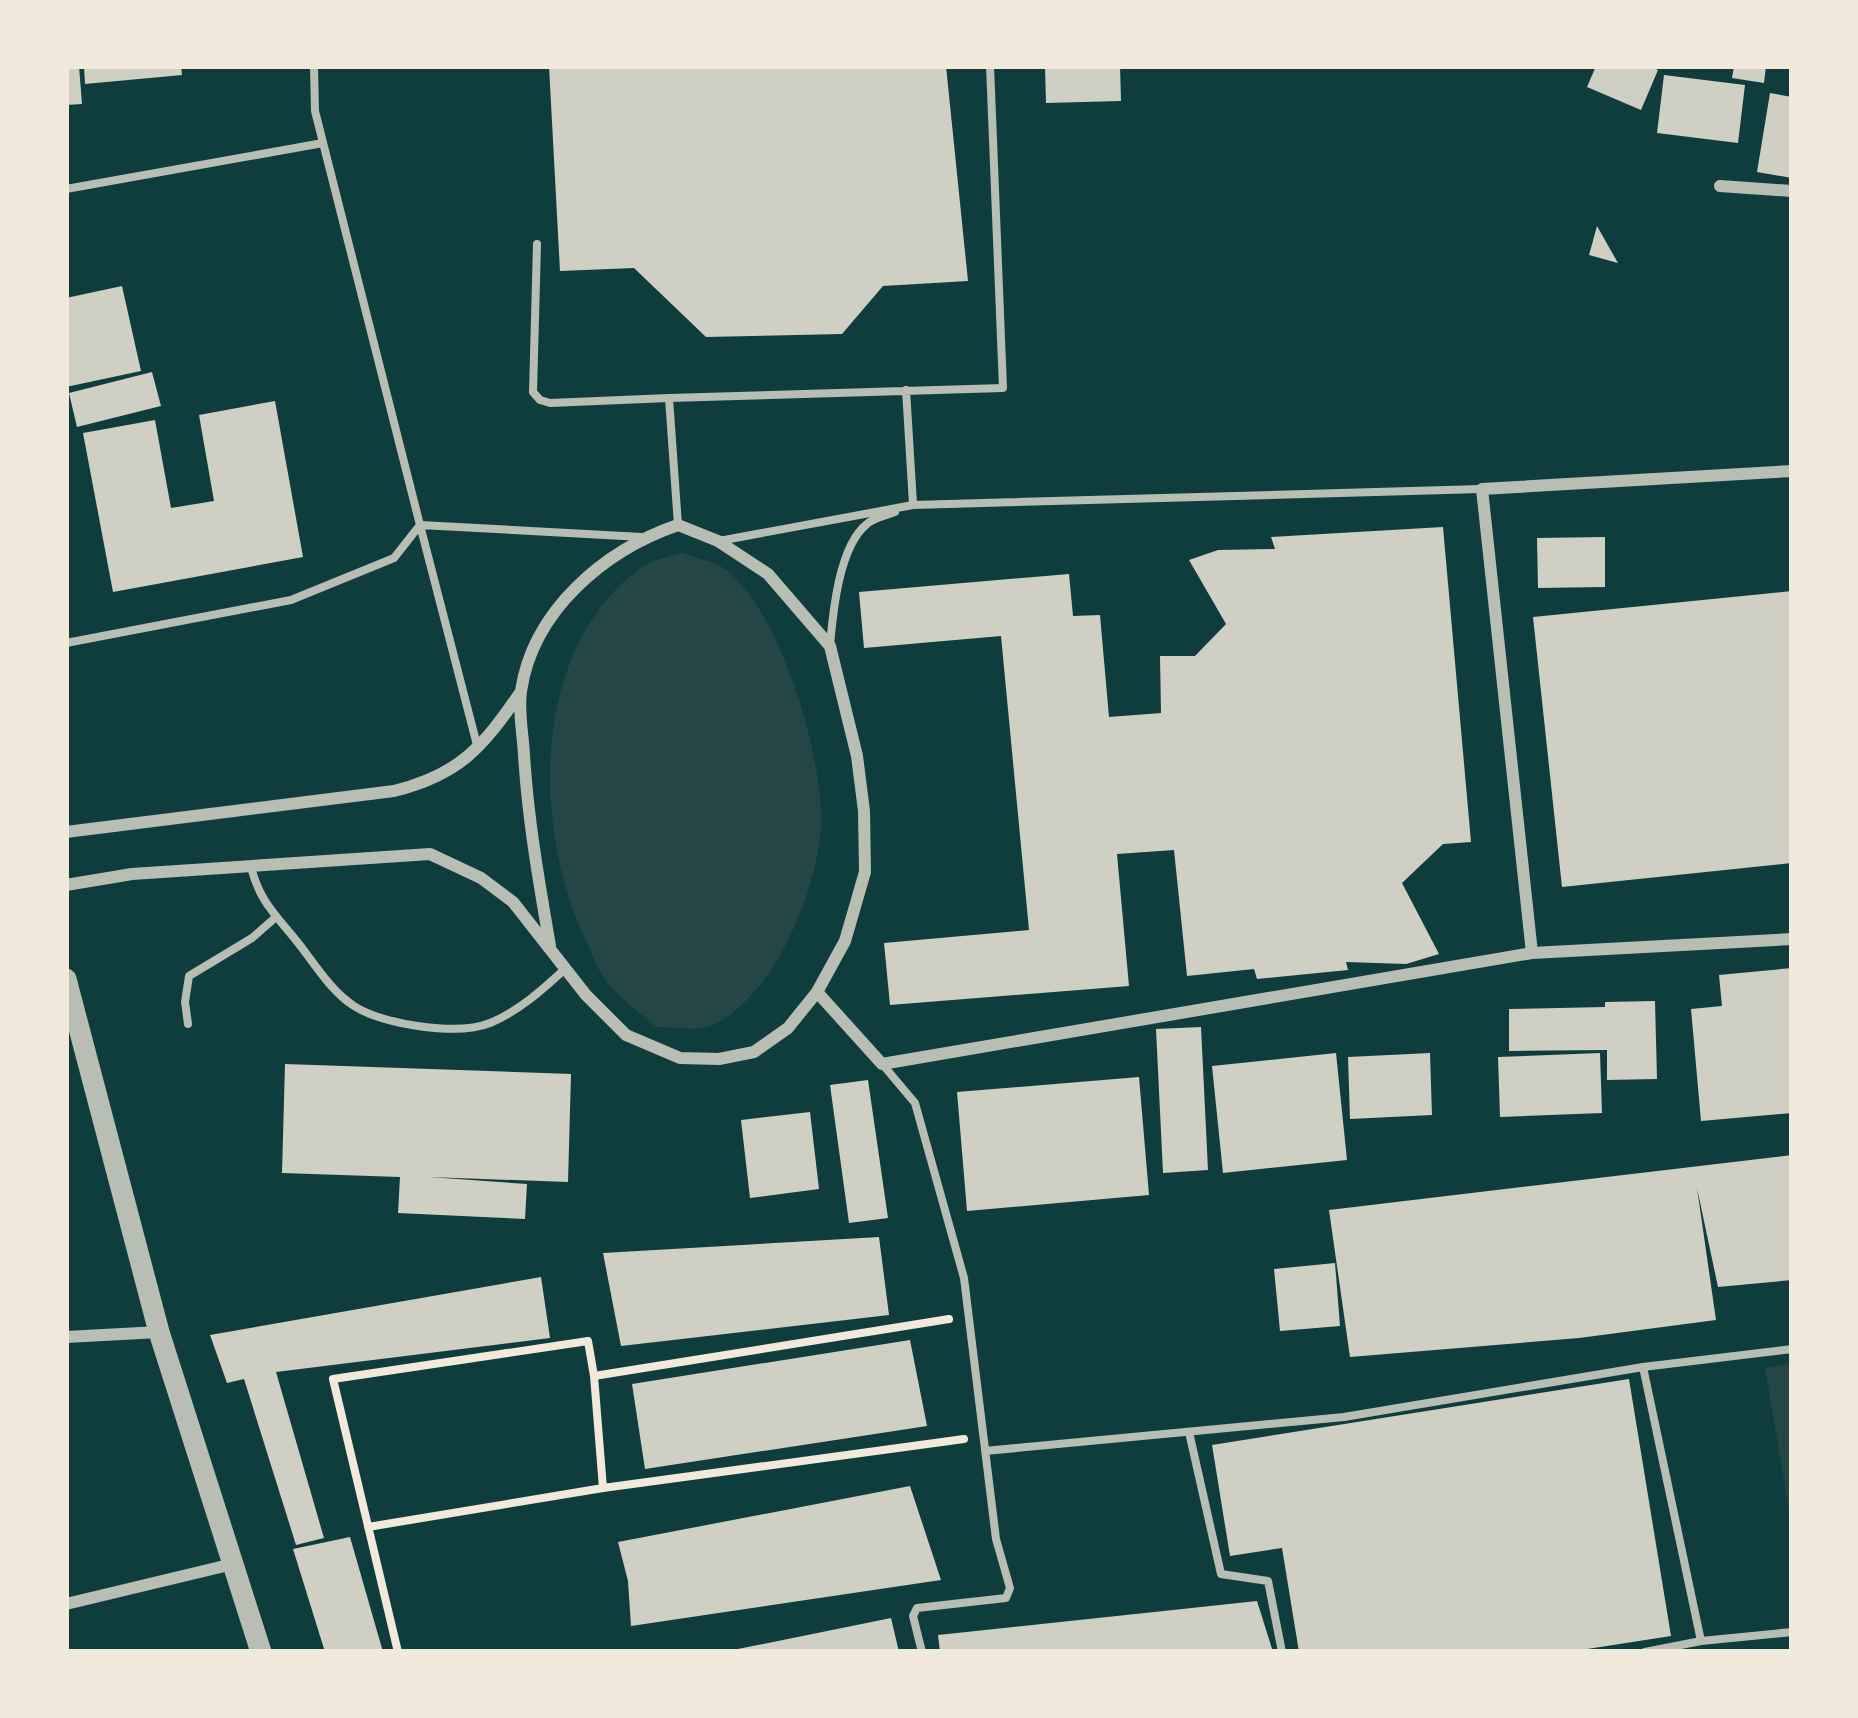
<svg xmlns="http://www.w3.org/2000/svg" width="1858" height="1718" viewBox="0 0 1858 1718" font-family="Overpass,sans-serif">
<style>
.green{fill:#244646}
.building{fill:#cfcfc3}
.lines{fill:none;stroke-linecap:round;stroke-linejoin:round}
.path{stroke:#f1e9da;stroke-width:8}
.service{stroke:#b8beb3;stroke-width:8}
.minor{stroke:#b8beb3;stroke-width:12}
.tertiary{stroke:#b8beb3;stroke-width:21}
</style>
<rect width="100%" height="100%" fill="#0f3d3e"/>
<!-- green -->
<path class="green" d="M682 553C695 558 714 561 725 569 780 610 823 756 821 823 820 871 794 939 766 977 751 997 728 1023 703 1028 689 1030 671 1027 656 1027 641 1013 622 1000 608 984 599 973 593 956 587 943 532 831 530 650 639 569 650 560 668 557 682 553Z
M1792 1363V1527L1765 1368Z"/>
<!-- building -->
<path class="building" d="M66 66H79L82 104 66 105Z
M84 66H181L182 75 85 84Z
M549 66H946L968 281 883 286 842 334 706 337 634 268 560 271Z
M1045 66H1120L1121 101 1046 103Z
M1596 66H1649L1658 70 1641 110 1587 87Z
M1734 66H1766L1764 83 1732 78Z
M1664 75 1745 85 1738 143 1657 133Z
M1770 93 1792 97V178L1757 172Z
M1597 226 1618 263 1589 255Z
M122 286 141 371 66 387V298Z
M152 372 161 406 77 427 69 393Z
M275 401 303 557 113 592 83 433 155 420 171 508 214 501 199 415Z
M1443 527 1471 842 1443 844 1402 883 1439 954 1406 964 1346 962 1348 970 1257 979 1254 969 1187 976 1174 850 1117 854 1129 986 890 1005 884 943 1029 930 1001 636 864 648 859 592 1069 574 1073 616 1100 615 1109 717 1161 713 1160 656H1195L1226 624 1189 560 1218 550 1275 549 1271 537Z
M1605 537V587L1538 588 1537 538Z
M1792 591V863L1562 887 1533 617Z
M1792 968V1113L1701 1121 1691 1009 1722 1006 1719 975Z
M1655 1001 1657 1079 1607 1080V1050L1509 1051V1009L1605 1007V1002Z
M1201 1027 1208 1170 1163 1173 1156 1029Z
M1336 1053 1347 1160 1223 1173 1212 1066Z
M1430 1053 1432 1115 1350 1119 1348 1057Z
M1600 1053 1602 1113 1500 1117 1498 1057Z
M285 1064 571 1074 568 1182 429 1177 527 1184 525 1219 398 1213 400 1177 282 1173Z
M1139 1077 1149 1195 967 1211 957 1092Z
M868 1080 888 1218 849 1223 830 1085Z
M810 1112 819 1189 750 1198 741 1120Z
M1792 1155V1280L1718 1287 1697 1188 1716 1320 1579 1338 1350 1357 1329 1210Z
M879 1237 889 1315 621 1346 603 1253Z
M1335 1263 1340 1326 1280 1331 1274 1269Z
M541 1277 550 1338 276 1372 324 1538 296 1545 244 1379 227 1383 210 1335Z
M910 1340 927 1426 645 1469 632 1384Z
M1629 1379 1671 1636 1568 1652H1299L1282 1548 1230 1556 1212 1445Z
M910 1486 941 1580 631 1626 628 1581 618 1542Z
M350 1537 383 1652H325L293 1549Z
M1257 1601 1273 1652H940L938 1635Z
M891 1618 899 1652H733V1650Z"/>
<g class="lines">
<!-- path -->
<path class="path" d="M594 1376 603 1488 964 1439
M368 1527 603 1488
M398 1652 333 1379 588 1341 594 1376 949 1319"/>
<!-- service -->
<path class="service" d="M66 189 323 143
M537 244 533 392 540 400 550 403 669 398 678 525
M906 390 913 504
M669 398 1003 388 990 66
M719 541 913 505 1481 489
M66 643 291 600 394 558 420 525 315 111 314 66
M830 645C833 612 839 546 867 524 873 518 887 515 895 512
M477 745 420 525 642 537
M251 867C260 903 277 916 299 944 316 966 331 991 354 1006 383 1025 458 1036 490 1023 519 1011 542 990 565 969
M188 1024 185 1002 189 976 252 938 276 917
M883 1065 915 1103 964 1278 996 1539 1010 1588 1006 1598 917 1608 913 1616 922 1652
M1643 1367 1792 1349
M1189 1432 1221 1574 1268 1581 1282 1652
M985 1451 1344 1417 1643 1367 1701 1641 1645 1652
M1701 1641 1792 1632"/>
<!-- minor -->
<path class="minor" d="M1720 186 1792 191
M66 832 394 791C459 775 482 748 520 693
M66 885 132 874 430 854 481 878 513 902 586 995 626 1035 680 1058 719 1059 754 1052 788 1028 817 992 845 941 865 872 864 811 857 756 830 646 768 574 718 541 678 525C605 550 533 610 521 691 518 711 523 734 524 755 528 820 539 882 550 946
M1532 953 1482 489 1792 471
M817 992 882 1064 1532 953 1792 939
M66 1337 159 1332
M66 1604 233 1564"/>
<!-- tertiary -->
<path class="tertiary" d="M66 979 159 1332 261 1652"/>
</g>
<!-- border -->
<rect width="1858" height="1718" fill="none" stroke="#f1e9da" stroke-width="138"/>
</svg>
